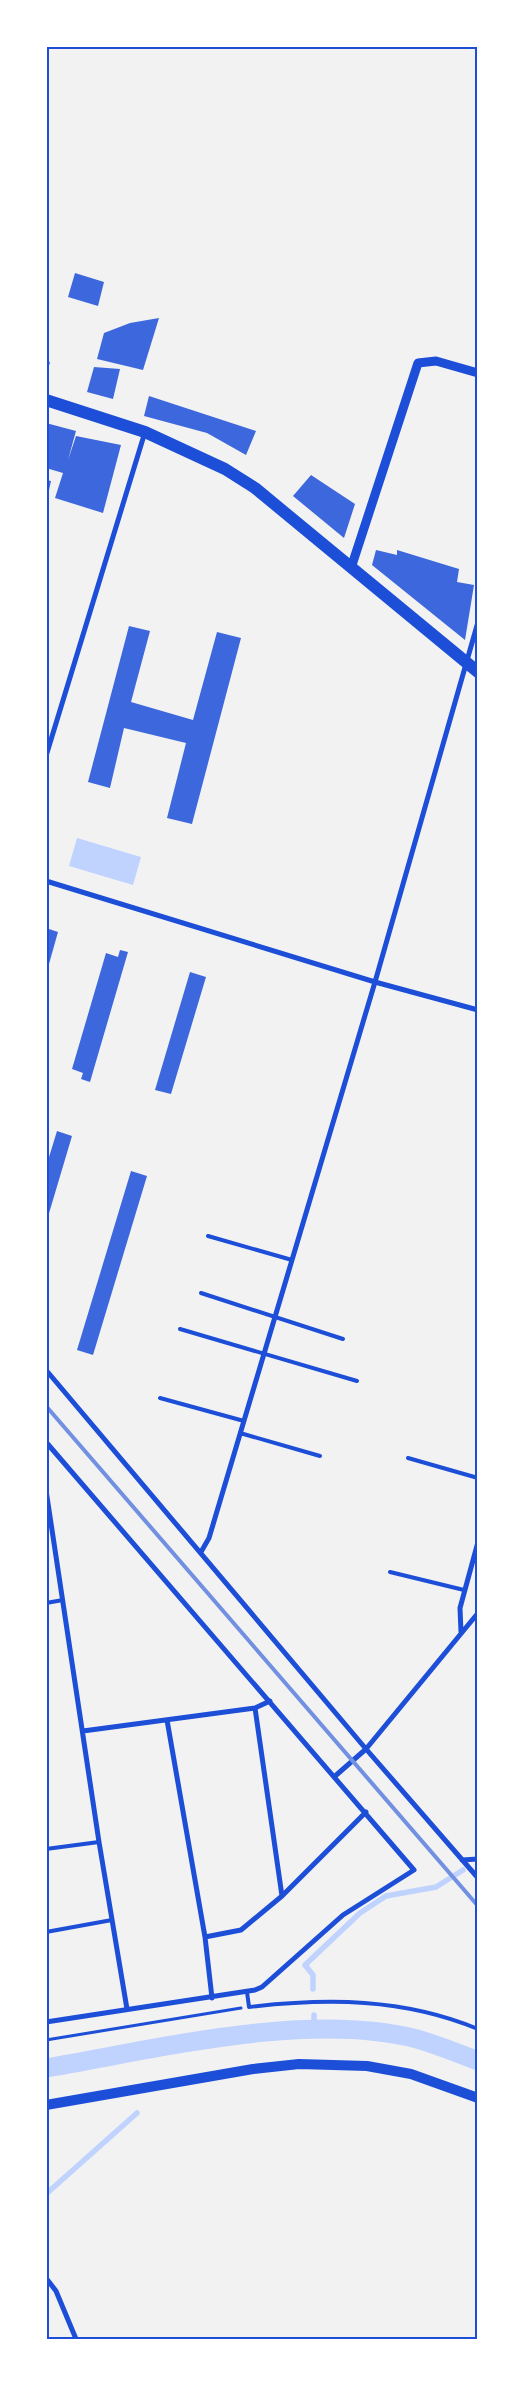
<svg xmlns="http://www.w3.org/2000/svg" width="524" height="2385" viewBox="0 0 524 2385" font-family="Quicksand,sans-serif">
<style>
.water{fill:#bfd3fe}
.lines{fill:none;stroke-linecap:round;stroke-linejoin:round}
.stream{stroke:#bfd3fe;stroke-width:5.5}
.canal{stroke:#bfd3fe;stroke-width:19}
.building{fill:#3d67dc}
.path{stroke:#1d4ed8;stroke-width:3}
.service{stroke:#1d4ed8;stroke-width:4}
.minor{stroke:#1d4ed8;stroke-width:5}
.tertiary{stroke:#1d4ed8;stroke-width:9}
.secondary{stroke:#1d4ed8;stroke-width:10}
.primary{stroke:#1d4ed8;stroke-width:12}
.rail{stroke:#7290e2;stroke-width:4}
.neatline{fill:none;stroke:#1d4ed8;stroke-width:2}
</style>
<rect width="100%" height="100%" fill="#f2f2f2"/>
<!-- water -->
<path class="water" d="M77 838 141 857 133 885 69 866Z"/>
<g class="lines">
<!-- stream -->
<path class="stream" d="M313 1989V1975L305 1965 360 1913 386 1896 436 1887 463 1870
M314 2015V2030
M46 2194 137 2113"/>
<!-- canal -->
<path class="canal" d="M46 2068C158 2049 307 2011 417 2039 438 2045 458 2053 478 2061"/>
</g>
<!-- building -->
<path class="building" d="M75 273 104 282 98 306 68 297Z
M159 318 143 370 97 359 104 333 130 323Z
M46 361 50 362 47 373H46Z
M94 367 120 369 113 399 87 392Z
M149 396 256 431 246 455 207 433 144 416Z
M46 423 76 431 68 460 76 436 121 445 103 513 55 498 63 473 46 468Z
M311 475 355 504 344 538 293 496Z
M46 480 51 481 47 499H46Z
M376 550 397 555V550L459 569 457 582 474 585 465 640 372 565Z
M129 626 150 631 131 702 193 720 217 632 241 638 192 824 167 818 186 743 124 728 110 788 88 782Z
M46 928 58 932 47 971H46Z
M120 950 128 952 90 1082 81 1079 83 1073 72 1069 106 953 118 957Z
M190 972 206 977 171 1094 155 1090Z
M57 1131 72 1136 47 1220 46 1167Z
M131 1171 147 1176 93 1355 77 1350Z"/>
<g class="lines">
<!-- path -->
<path class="path" d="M46 2040 241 2008"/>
<!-- service -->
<path class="service" d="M208 1236 292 1260
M201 1293 343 1339
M180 1329 357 1381
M160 1398 244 1421
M240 1433 320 1456
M408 1458 478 1478
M390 1572 464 1590
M46 1603 63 1600
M46 1849 99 1842
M46 1932 112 1920
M247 1992 249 2007C327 1998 403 1998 478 2029"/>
<!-- minor -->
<path class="minor" d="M46 756 145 432
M46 881 375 982 478 1010
M46 1370 366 1749 478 1878
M46 1442 414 1870 343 1915 262 1987 255 1990 46 2022
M46 1490 99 1842 127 2009
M201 1552 209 1538 375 982 478 622
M461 1632 460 1608 478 1542
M255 1708 282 1896
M167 1720 205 1937 212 1998
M83 1731 255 1708 270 1701
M334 1777 366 1749 478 1613
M462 1860 478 1859
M205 1937 241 1930 282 1896 366 1812
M46 2278 56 2291 76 2339"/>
<!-- tertiary -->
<path class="tertiary" d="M351 568 418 363 436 361 478 373"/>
<!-- secondary -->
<path class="secondary" d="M46 2105 253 2069 299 2064 367 2066 411 2074 478 2098"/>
<!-- primary -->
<path class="primary" d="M46 400 145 432 225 469 255 488 478 672"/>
<!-- rail -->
<path class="rail" d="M46 1406 478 1906"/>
</g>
<!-- border -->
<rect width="524" height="2385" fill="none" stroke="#ffffff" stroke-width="95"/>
<rect x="48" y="48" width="428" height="2290" class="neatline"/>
</svg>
